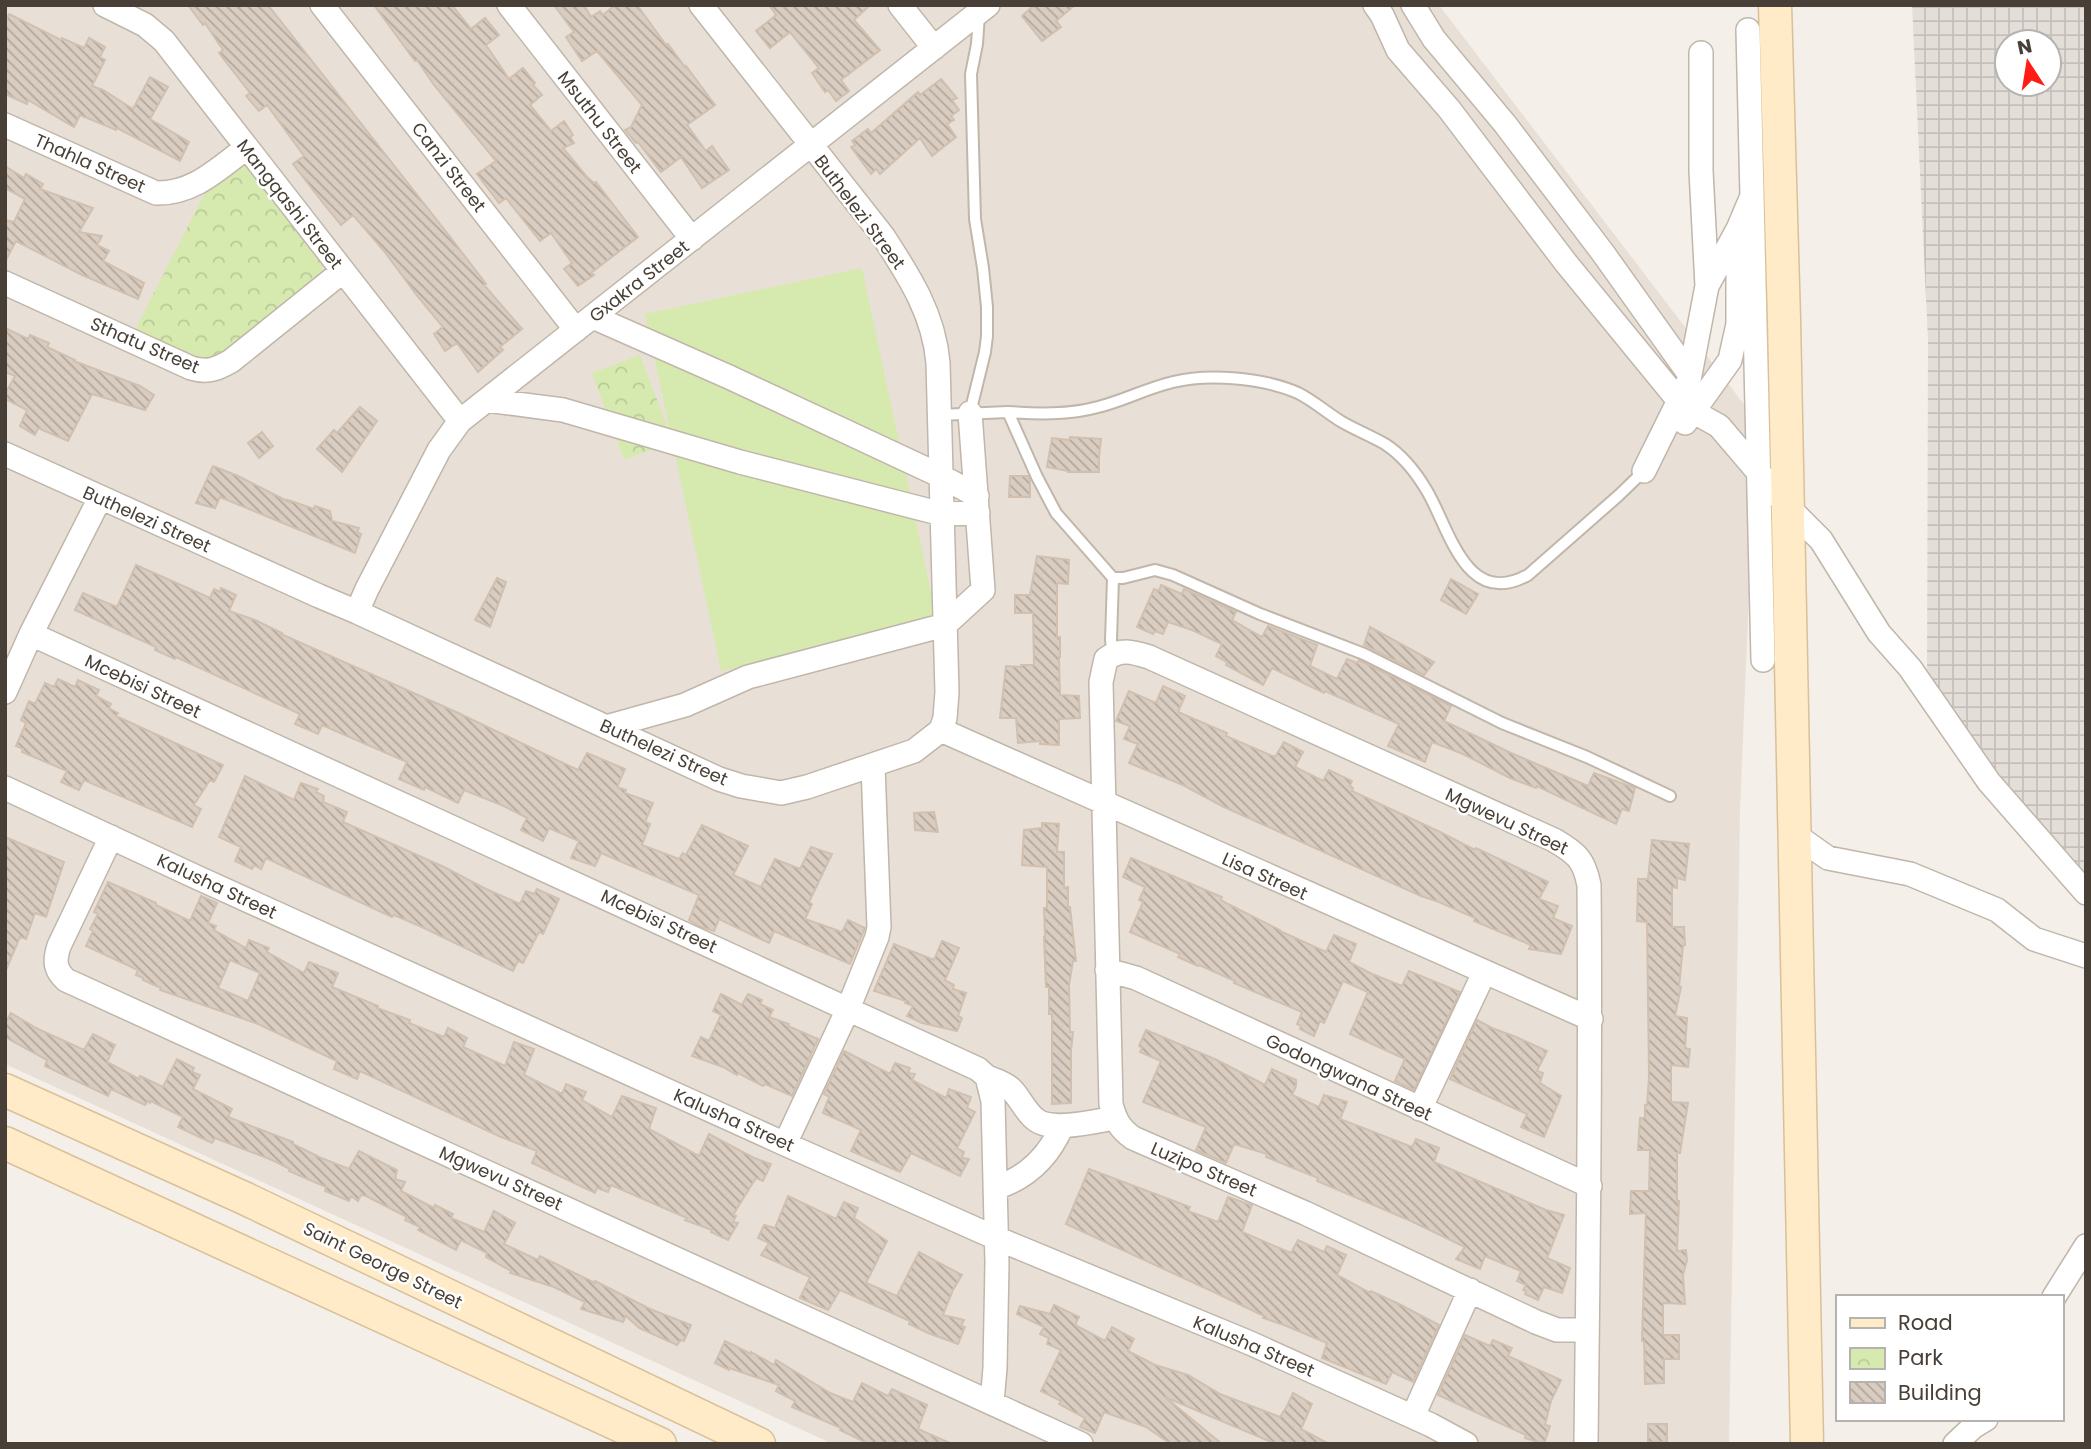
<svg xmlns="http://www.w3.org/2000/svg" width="2091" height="1449" viewBox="0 0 2091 1449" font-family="Poppins,sans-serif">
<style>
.residential{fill:#e8e0d6}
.industrial{fill:url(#industrial-grid);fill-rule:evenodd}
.grass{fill:#d6eaaf}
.park{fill:url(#park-crowns)}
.building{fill:url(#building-back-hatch);stroke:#d1c0b0;stroke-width:2;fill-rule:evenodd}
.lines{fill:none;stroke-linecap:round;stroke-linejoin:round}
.service-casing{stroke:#c0b6aa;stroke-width:14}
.minor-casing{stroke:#c0b6aa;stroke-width:26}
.secondary-casing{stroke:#d9c098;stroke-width:35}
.service{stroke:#fff;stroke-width:10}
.minor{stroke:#fff;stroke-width:23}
.secondary{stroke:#ffebc7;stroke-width:32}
.labels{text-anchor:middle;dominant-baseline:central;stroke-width:5;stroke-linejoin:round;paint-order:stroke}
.street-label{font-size:18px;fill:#483f36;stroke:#fff}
</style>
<defs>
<pattern id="industrial-grid" width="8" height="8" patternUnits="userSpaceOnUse" patternTransform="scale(1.75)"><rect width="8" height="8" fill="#e4ded9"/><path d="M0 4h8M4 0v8" fill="none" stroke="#c5c0bb"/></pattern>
<pattern id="park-crowns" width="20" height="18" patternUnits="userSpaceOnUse" patternTransform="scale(1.75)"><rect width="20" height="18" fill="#d6eaaf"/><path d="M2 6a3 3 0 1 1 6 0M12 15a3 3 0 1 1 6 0" fill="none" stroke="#b9ca97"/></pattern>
<pattern id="building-back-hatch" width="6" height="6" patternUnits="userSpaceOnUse" patternTransform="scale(1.75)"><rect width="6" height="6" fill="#d9ccc0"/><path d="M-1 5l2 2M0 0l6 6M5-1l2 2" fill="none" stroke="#b2a79d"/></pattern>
</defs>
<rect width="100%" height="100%" fill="#f4efe8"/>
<!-- residential -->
<path class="residential" d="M5 5H1439L1756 420 1740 811 1729 1444H833L5 1064Z"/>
<!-- industrial -->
<path class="industrial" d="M1912 5H2086V889L1927 685 1928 340ZM2007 42H2049V84H2007Z"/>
<!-- grass -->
<path class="grass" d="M862 268 938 625 721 671 645 314Z"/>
<!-- park -->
<path class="park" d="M242 166 249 168 322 259V277L209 365 134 332 208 187 233 167Z
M640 355 673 442 624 460 592 373Z"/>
<!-- building -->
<path class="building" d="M188 5H268L451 238 486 284 484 285 522 329 500 347 503 350 478 372 457 343 445 351 434 334 443 327 418 297 384 251 353 215 341 225 323 203 293 164 304 156 267 105 259 111 246 96 250 93 219 53 223 50 205 23 203 25Z
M374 5H452L471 29 485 18 499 35 486 45 509 79 523 68 535 83 533 85 542 95 530 105 551 131 564 121 573 135 570 137 574 143 563 148 587 177 594 183 596 182 638 237 591 273 594 275 578 286 564 269 572 263 551 233 540 241 506 198 499 203 477 174 496 161 434 85 417 60 415 61Z
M554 5H584L591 17 600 11 603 15 615 5H637L666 45 668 44 685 67 686 66 715 105 687 125 706 151 712 146 729 170 702 188 681 157 661 172 638 142 636 143 625 130 631 127 642 105 597 51 582 61 566 37 574 32Z
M769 5H870L854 20 880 50 841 80 849 91 836 101 828 90 825 92 812 73 819 68 790 32 770 48 756 31 776 15Z
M1034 5H1075L1056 21 1061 27 1042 41 1022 16Z
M9 14 61 40 62 38 84 48 89 38 105 47 100 57 105 60 92 86 103 90 133 109 150 77 168 87 150 119 189 142 180 161 117 128 116 130 80 115 74 127 28 100 27 104 5 94V22Z
M941 79 957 98 952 100 959 110 951 116 954 120 947 124 956 137 932 156 920 138 880 174 876 169 871 174 851 147 855 145 852 141 868 129 871 133 918 92 920 95Z
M5 166 24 178 26 174 43 184 40 189 93 208 79 232 102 236 97 245 109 251 103 261 144 283 138 299 82 275 16 241 5 262V220L14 222 25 199 5 188Z
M5 328 28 339 30 335 49 343 47 347 75 360 74 361 140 386 154 395 145 410 92 394 68 441 38 428 35 435 20 426 27 410 5 399V394L15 376 5 372Z
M360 407 377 421 342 472 317 449 334 430 337 433Z
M262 432 273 446 259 458 248 443Z
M1070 437 1101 439 1099 457V472H1068V471L1047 467 1052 438 1069 440Z
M213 466 238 476 289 502 288 500 314 509 315 506 330 511 332 521 359 528 357 532 361 534 355 553 220 497 215 508 196 503Z
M1010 476H1028L1030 481V497H1009Z
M1037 556 1069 560 1068 584 1057 583V637H1060V657H1059L1060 695 1079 696 1080 718 1059 719V745L1040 744V741L1018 743 1016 718H1000L1006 666 1021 667V665H1034L1033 613H1015V595H1030Z
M136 565 210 598 214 589 220 592 221 588 236 595 229 611 255 620 282 633 281 634 454 711 578 770 587 753 625 769 617 787 626 790 625 793 653 803 645 822 650 824 642 845 679 859 683 853 686 855 702 825 748 846 733 875 761 887 775 859 800 869 811 847 832 854 809 902 812 904 805 919 842 932 848 920 865 928 850 964 774 931 769 943 719 919 714 931 701 927 689 920 699 895 601 853 595 866 571 858 579 841 549 828 543 841 521 830 527 818 504 806 464 790 458 803 425 787 424 790 399 779 407 762 322 725 318 734 295 724 300 714 176 657 175 659 155 650 156 647 75 610 83 593 117 607Z
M497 578 506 582 490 627 475 620Z
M1451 579 1478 594 1466 614 1441 600Z
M1161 585 1182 594 1184 589 1236 612 1232 620 1262 637 1268 626 1317 645 1310 666 1337 679 1347 659 1357 663 1359 660 1451 706 1444 721 1511 753 1588 786 1594 773 1635 788 1629 811 1622 809 1616 824 1537 786 1536 788 1510 778 1463 754 1432 742 1425 762 1388 746 1399 724 1325 691 1324 693 1272 668 1263 685 1226 665 1227 662 1216 656 1222 644 1192 630 1168 622 1163 634 1155 631 1153 634 1137 627 1154 589 1159 591Z
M1370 627 1434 662 1424 675 1364 645Z
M58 679 75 687 78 680 99 690 96 696 111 704 109 708 118 713 116 716 223 765 214 782 210 780 194 805 201 809 192 827 84 780 79 790 61 782 67 771 22 752 23 749 16 746 26 723 21 720 29 701 35 704 45 683 54 687Z
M1163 686 1185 696 1178 712 1227 733 1226 736 1275 757 1284 742 1303 752 1295 767 1323 781 1329 770 1352 781 1350 786 1353 788 1352 791 1440 832 1475 850 1476 848 1548 882 1539 899 1558 906 1553 918 1572 926 1561 954 1529 949 1531 945 1474 921 1475 918 1439 902 1421 896 1222 806 1183 785 1129 763 1138 744 1124 739 1130 726 1116 721 1129 691 1156 703Z
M245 776 294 800 301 783 318 789 316 792 324 796 323 802 347 812 343 822 444 867 486 889 520 904 526 891 534 894 537 889 559 899 543 934 539 932 523 963 518 961 513 971 422 927 394 915 392 917 266 858 261 869 254 865 252 869 235 861 241 847 219 837Z
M934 812 938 832 915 830 914 813Z
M1042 823 1059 824 1057 852H1064V888L1068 887V907H1070L1076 961H1073L1069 985 1070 1032H1073L1071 1051V1103L1052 1104V1014H1049V987H1046L1044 937H1045L1044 908H1047V867L1022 865 1024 830 1042 828Z
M5 837 64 862 46 917 35 913 26 939 20 937 6 970Z
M1652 840 1689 844 1685 880 1677 878V888L1672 887V927H1684L1685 945 1683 946 1679 987H1681L1675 1016 1687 1018 1685 1048 1690 1049 1688 1067 1671 1065V1102L1688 1103 1680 1153H1677V1201H1679L1677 1251 1686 1250 1687 1260 1683 1275 1685 1304 1663 1303V1335H1679V1359H1664V1383L1645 1384 1644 1341H1642L1646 1213 1630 1214 1631 1191H1649L1650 1150H1638L1640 1118H1645V1105H1647L1649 1076 1647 922 1637 921 1638 879H1648Z
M1131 858 1222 897 1221 900 1228 904 1280 930V931L1326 952 1334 935 1356 944 1349 962 1372 974 1402 986 1409 971 1460 992 1414 1090 1395 1081 1405 1059 1350 1034 1368 992 1343 981 1324 1023 1320 1021 1314 1036 1300 1029 1301 1026 1297 1024 1302 1012 1234 983 1235 981 1199 965 1198 966 1178 957 1180 954 1130 932 1143 902 1139 900 1145 887 1123 877Z
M108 882 156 903V905L190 921 201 896 217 903 208 923 216 926 214 930 246 948 249 940 269 948 267 952 304 973 309 962 338 973 332 987 378 1006 377 1008 410 1020 409 1023 444 1037 448 1028 467 1038 463 1047 505 1066 514 1042 534 1049 524 1075 562 1094 566 1084 586 1092 582 1100 612 1117 622 1096 656 1108 649 1129 699 1156 709 1134 754 1158 771 1164 763 1181 756 1178 733 1215 736 1216 733 1222 738 1223 728 1240 711 1232 712 1230 685 1220 687 1218 611 1185 608 1192 597 1188 595 1193 532 1163 537 1151 501 1137 360 1071 357 1079 334 1069 337 1061 258 1024 160 990 161 988 143 980V978L136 975 138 970 86 946 93 931 90 929 98 914 94 912ZM230 960 260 973 248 1001 218 988Z
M942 941 959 948 945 980 954 985 953 989 966 993 958 1016 962 1018 957 1031 922 1023 907 1016 913 1006 905 1003 906 1001 874 991 894 944 934 960Z
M721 994 742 1005 748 994 762 1000 760 1004 773 1010 769 1017 789 1024 788 1026 818 1039 792 1096 765 1084 763 1086 738 1073 737 1075 723 1067 692 1056 701 1037 709 1041 721 1015 713 1011Z
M11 1013 36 1028 84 1050 93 1034 115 1045 107 1062 139 1079 140 1076 163 1087 177 1059 194 1068 192 1072 200 1075 193 1089 232 1109 228 1117 293 1142V1144L319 1157 349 1169 359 1151 397 1170 395 1179 405 1182 401 1191 434 1208 435 1205 453 1214 451 1218 484 1232 494 1211 515 1223 504 1244 538 1260 540 1256 595 1283V1281L650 1309 691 1325 684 1341 681 1340 677 1345 639 1328 626 1316 623 1322 581 1309 585 1302 554 1287 510 1273 511 1271 486 1257 487 1253 461 1240 456 1250 418 1230 420 1227 405 1220 407 1217 366 1196 361 1195 358 1201 351 1196 349 1201 325 1191 326 1187 289 1171 290 1169 272 1160 215 1138 212 1143 178 1127 183 1117 151 1101 150 1103 148 1101 145 1105 111 1089 108 1096 45 1066 47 1060 5 1037V1024Z
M1477 1020 1492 1028 1516 1037 1547 1051 1537 1071 1543 1073 1540 1083 1561 1096 1544 1137 1521 1127 1527 1114 1450 1079Z
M1146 1030 1217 1060 1265 1085 1272 1069 1296 1080V1086L1292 1095 1319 1107 1324 1095 1347 1102 1340 1119 1412 1147 1416 1139 1439 1148 1434 1162 1546 1210 1564 1215 1547 1258 1570 1268 1562 1293 1544 1287 1538 1300 1525 1294 1526 1291 1523 1290 1526 1285 1517 1281 1521 1271 1485 1256 1480 1269 1456 1259 1465 1247 1411 1221 1317 1181 1318 1178 1266 1157 1267 1154 1234 1144 1226 1163 1196 1150 1206 1127 1143 1102 1161 1061 1140 1052 1142 1048 1139 1046Z
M844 1051 890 1074 895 1063 910 1068 908 1073 915 1074 912 1080 946 1098 949 1089 971 1097 967 1108 975 1112 957 1148 964 1152 962 1158 969 1159 960 1176 911 1153 900 1172 851 1151 861 1130 823 1113 829 1097 824 1094Z
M1089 1169 1190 1207 1188 1211 1218 1222 1228 1197 1252 1205 1242 1232 1291 1253 1298 1240 1324 1252 1327 1246 1346 1255 1337 1275 1370 1293 1371 1291 1399 1304 1439 1325 1413 1382 1392 1372 1386 1384 1322 1358 1327 1343 1284 1325 1263 1318 1264 1316 1216 1293 1066 1224Z
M788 1196 836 1219 844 1202 858 1208 854 1218 887 1241 866 1283 897 1296 919 1252 962 1275 953 1290 943 1315 964 1320 961 1326 965 1327 958 1344 928 1333 909 1324 910 1321 840 1290 828 1310 800 1298 810 1277 761 1255 769 1243 758 1238 764 1225 775 1228Z
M1054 1305 1079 1317 1075 1325 1105 1341 1112 1327 1134 1339 1128 1351 1155 1365 1188 1375 1220 1394 1280 1417 1287 1406 1293 1393 1312 1404 1301 1429 1329 1444H1276L1165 1397 1222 1444H1171L1146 1427 1104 1412 1095 1433 1080 1427 1085 1418 1059 1404 1061 1401 1041 1391 1061 1350 1047 1344 1049 1338 1040 1334 1044 1327 1017 1314 1020 1306 1050 1314Z
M1465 1335 1490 1346 1493 1340 1512 1348 1508 1356 1561 1380 1551 1401 1545 1425 1550 1426 1544 1444 1525 1438 1526 1435 1438 1395Z
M725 1341 751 1354V1352L774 1365 776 1360 830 1393 853 1402 862 1383 888 1396 892 1389 927 1405 918 1429 952 1444H869L840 1430 841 1428 792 1407 795 1401 776 1391 779 1385 729 1368V1370L715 1363Z
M1648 1424H1667V1442H1648Z"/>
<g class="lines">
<defs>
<path id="service" d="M1008 412C1037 414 1069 415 1098 407 1123 401 1147 388 1173 382 1209 373 1264 378 1298 393 1314 401 1327 413 1342 422 1356 430 1371 436 1385 444 1402 455 1417 474 1427 491 1450 530 1466 609 1528 575L1618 496 1644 471
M970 413 985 352 987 336V307L983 268 975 219 971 74 977 44 979 14
M939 415 1008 412 1037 477 1056 513 1113 578 1111 640 1113 654
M1113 578H1123L1155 570 1173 575 1260 614 1364 654 1502 723 1587 757 1670 796"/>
<path id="minor" d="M105 5 145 25 164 41 460 421
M322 5 576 330
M509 5 692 239
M900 5 934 48
M1375 5 1382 15 1398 50 1449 109 1566 263 1679 401
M1413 5 1434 39 1505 124 1603 253 1690 375
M5 125 156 193C193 194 218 169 246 148
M1752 196 1763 660
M5 283 191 368C208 373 217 369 231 361L343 271
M1707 286 1738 229 1752 196 1748 30
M593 317 729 377 941 476 977 496
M487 400 563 410 740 462 942 514 978 513
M1694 412 1719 426 1788 507 1821 540 1879 633 1910 668 1989 782 2086 893
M1685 423 1730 360 1738 324V252
M5 454 319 596 357 612 719 779 741 786 781 793 807 787 914 751 941 730 945 718 947 692 938 363C934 314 909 276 883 236L701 5
M1644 471 1689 380 1707 286 1701 171V53
M357 612 367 589 439 450 460 421 988 5
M31 634 978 1069 987 1077 993 1101 997 1263 995 1368 992 1402
M5 692 31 634 100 498
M606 727 685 705 748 677 945 625 983 590 970 413
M941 730 1591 1019
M5 788 194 876 785 1144 996 1238 1250 1343 1431 1425 1466 1444
M1794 834 1828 858 1910 874 1997 910 2034 939 2086 956
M111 837 59 946C54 961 55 970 66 980L1081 1444
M1107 970 1136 978 1590 1186
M987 1077C995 1080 1005 1083 1011 1089 1020 1098 1025 1111 1035 1119 1051 1133 1095 1121 1115 1118
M1420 1109 1484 973
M785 1144 848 1009 877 937 879 927 873 766
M995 1188C1027 1178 1049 1156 1062 1126
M2054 1297 2086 1246
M1413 1416 1470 1290
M1586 1444C1588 1258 1591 1072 1589 885 1584 859 1576 853 1554 840L1149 657C1133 652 1121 648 1106 659L1101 682 1111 1104C1115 1120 1120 1129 1133 1138L1305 1213 1536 1322 1557 1330H1587
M1955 1444 1973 1427 1986 1419"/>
<path id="secondary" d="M1775 5 1784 320 1807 1444
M5 1090 244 1198 759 1444
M5 1143 660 1444"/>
</defs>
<!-- service casing -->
<use href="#service" class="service-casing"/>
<!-- minor casing -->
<use href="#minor" class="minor-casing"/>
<!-- secondary casing -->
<use href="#secondary" class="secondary-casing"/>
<!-- service -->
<use href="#service" class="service"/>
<!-- minor -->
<use href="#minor" class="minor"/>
<!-- secondary -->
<use href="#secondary" class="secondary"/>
</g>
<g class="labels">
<!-- street labels -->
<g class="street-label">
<text transform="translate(600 122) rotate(52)">Msuthu Street</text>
<text transform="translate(90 163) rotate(24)">Thahla Street</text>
<text transform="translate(449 167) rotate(52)">Canzi Street</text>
<text transform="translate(290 204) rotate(52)">Mangqashi Street</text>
<text transform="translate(860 212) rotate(53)">Buthelezi Street</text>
<text transform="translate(639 281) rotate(-38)">Gxakra Street</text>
<text transform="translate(145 345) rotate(23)">Sthatu Street</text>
<text transform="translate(147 519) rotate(24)">Buthelezi Street</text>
<text transform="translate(143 686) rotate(25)">Mcebisi Street</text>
<text transform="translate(664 752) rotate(24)">Buthelezi Street</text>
<text transform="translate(1507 821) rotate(25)">Mgwevu Street</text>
<text transform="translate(1265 876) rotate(24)">Lisa Street</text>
<text transform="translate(217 886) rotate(25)">Kalusha Street</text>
<text transform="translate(659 921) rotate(25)">Mcebisi Street</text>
<text transform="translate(1349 1077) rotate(25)">Godongwana Street</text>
<text transform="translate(734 1120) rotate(24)">Kalusha Street</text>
<text transform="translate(1204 1169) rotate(23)">Luzipo Street</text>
<text transform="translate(501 1178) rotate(24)">Mgwevu Street</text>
<text transform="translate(383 1265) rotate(26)">Saint George Street</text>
<text transform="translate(1254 1346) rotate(23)">Kalusha Street</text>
</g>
</g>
<!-- border -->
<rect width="2091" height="1449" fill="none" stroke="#483f36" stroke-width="14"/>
<!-- legend -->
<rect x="1836" y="1295" width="228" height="126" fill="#ffffff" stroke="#b6b2af" stroke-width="2"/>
<rect x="1850" y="1318" width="35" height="10" fill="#ffebc7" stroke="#b6b2af" stroke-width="2"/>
<text x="1898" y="1330" font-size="21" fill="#483f36">Road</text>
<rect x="1850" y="1348" width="35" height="21" fill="url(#park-crowns)" stroke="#b6b2af" stroke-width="2"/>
<text x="1898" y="1365" font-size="21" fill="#483f36">Park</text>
<rect x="1850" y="1382" width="35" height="21" fill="url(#building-back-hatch)" stroke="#b6b2af" stroke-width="2"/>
<text x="1898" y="1400" font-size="21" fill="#483f36">Building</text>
<!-- north arrow -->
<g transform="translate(2028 63) rotate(348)"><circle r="33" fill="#ffffff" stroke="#b6b2af" stroke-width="2"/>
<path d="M0-5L12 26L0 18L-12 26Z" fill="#ff1c14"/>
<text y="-10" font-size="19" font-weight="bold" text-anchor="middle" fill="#483f36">N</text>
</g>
</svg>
